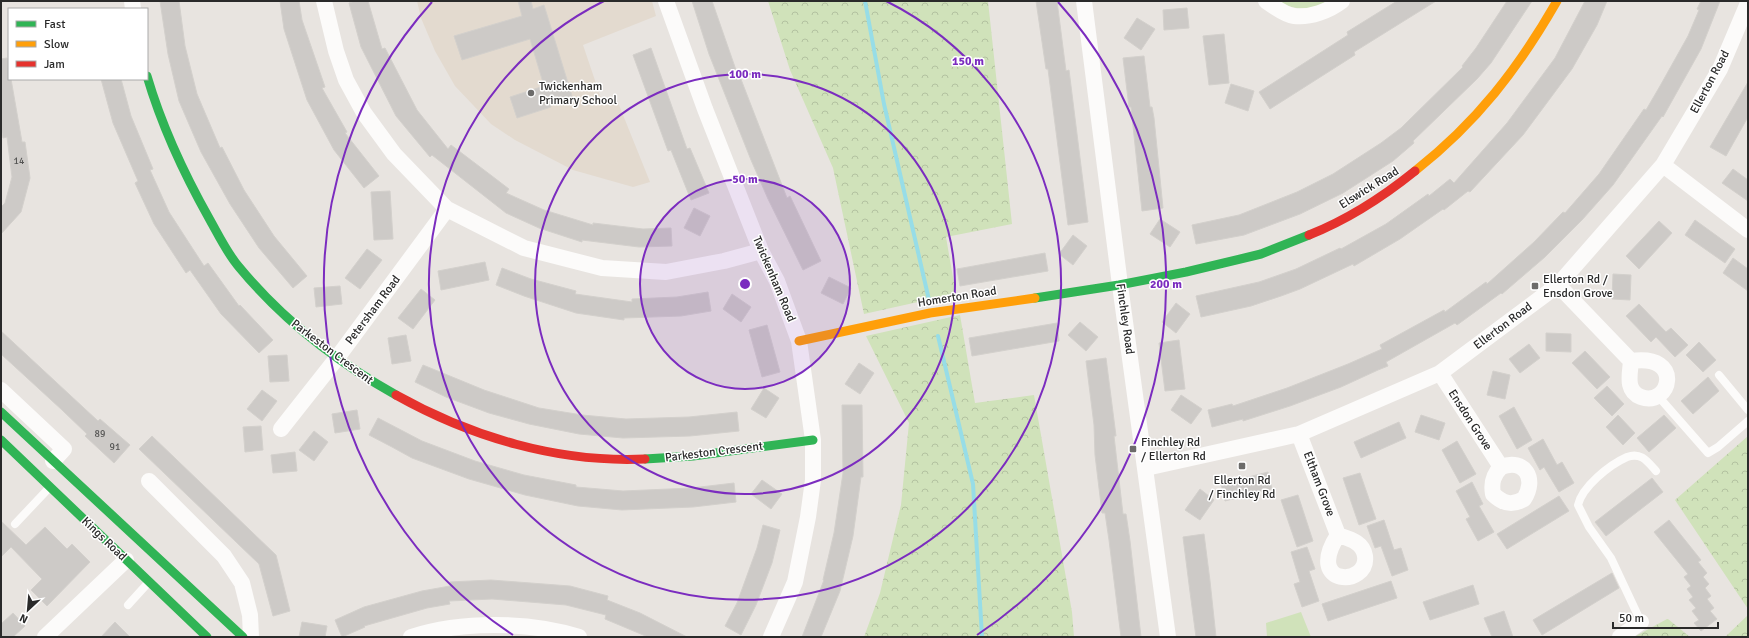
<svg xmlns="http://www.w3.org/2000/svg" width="1749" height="638" viewBox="0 0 1749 638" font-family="Signika,sans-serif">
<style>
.education{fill:#e3dacf}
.grass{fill:#d0e2ba}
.park{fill:url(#park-crowns)}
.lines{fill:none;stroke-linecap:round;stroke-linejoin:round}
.stream{stroke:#97dde7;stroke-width:4}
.building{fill:#cdcac7;stroke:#d3d0cc}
.lane{stroke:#fcfbfa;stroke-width:8}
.street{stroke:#fcfbfa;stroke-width:16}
.fast{stroke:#30b455;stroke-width:9}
.slow{stroke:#ff9f0a;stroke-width:9}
.jam{stroke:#e5322d;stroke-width:9}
.ring{fill:none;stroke:#7b2cbf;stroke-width:2}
.poi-dot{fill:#6c6b6a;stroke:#fff;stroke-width:1.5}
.labels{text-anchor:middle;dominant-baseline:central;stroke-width:3;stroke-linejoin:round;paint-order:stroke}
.number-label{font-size:10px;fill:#545453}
.street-label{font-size:12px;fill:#2a2a2a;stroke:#fff}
.poi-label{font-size:12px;fill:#2a2a2a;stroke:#fff;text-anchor:start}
.centre{fill:#7b2cbf;stroke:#fff;stroke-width:2}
.ring-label{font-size:12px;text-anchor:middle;font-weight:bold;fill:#7b2cbf;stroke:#fff;stroke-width:3;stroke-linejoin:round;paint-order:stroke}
</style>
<defs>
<pattern id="park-crowns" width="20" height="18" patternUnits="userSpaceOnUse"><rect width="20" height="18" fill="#d0e2ba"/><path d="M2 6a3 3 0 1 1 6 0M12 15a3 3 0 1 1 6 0" fill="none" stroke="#b3c2a0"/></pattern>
</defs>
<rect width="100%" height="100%" fill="#e8e4e0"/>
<!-- education -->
<path class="education" d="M417 1H652L656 16 583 45 603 104 617 100 650 182 633 187 573 170 515 140 491 124 455 86 435 51 421 18Z"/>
<!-- grass -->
<path class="grass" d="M1274 1H1327C1306 13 1295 9 1274 1Z
M1301 612 1311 637H1267L1266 623Z"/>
<!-- park -->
<path class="park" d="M768 1H988L1012 224 946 237 956 295 936 298 864 314 833 168 790 70Z
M960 315 975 403 1034 395 1072 612 1074 637H864L880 593 901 505 909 423 866 336Z
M1748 436V609L1675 500Z
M1748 615V637H1725Z
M1668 619 1690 637H1634L1667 619Z"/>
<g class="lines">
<!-- stream -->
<path class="stream" d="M865 1 884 104 929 300
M938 336 973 484 982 637"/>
</g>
<!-- building -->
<path class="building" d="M160 1H179L185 46 197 94 220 148 222 147 244 190 274 236 307 276 293 288 259 248 230 204 201 152 179 101 168 54Z
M280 1H299L302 20 325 87 322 88 347 132 345 133 379 176 364 188 334 150 307 100 284 29Z
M355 1H368L382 49 385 48 417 110 448 149 451 145 492 176 509 189 506 193 544 210 593 225V223L643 229 671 228 672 246 639 247 582 240V242L539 228 506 213 432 155 430 157 396 116 361 47 349 3Z
M518 1H531L533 9 544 5 572 96 550 103 551 107 517 118 510 97 544 86 530 39 462 60 454 36 522 16Z
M692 1H712L736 70 737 69 787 198 790 196 821 261 803 270 768 199 751 160 709 54Z
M1036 1H1057L1066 71 1069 70 1088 222 1068 225 1048 69H1046Z
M1397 1H1436L1354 52 1355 55 1270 109 1259 92 1348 35 1347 32Z
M1507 1H1532L1491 63 1477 79 1413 141 1414 143 1393 161 1343 193 1300 214 1244 235 1196 244 1192 225 1239 215 1297 192 1333 174 1381 143 1401 128 1463 67 1462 66 1476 48Z
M1585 1H1607L1597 25 1572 69 1523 135 1470 192 1468 191 1444 210 1443 209 1400 239 1354 266 1353 264 1300 289 1281 296 1251 306 1201 317 1196 296 1259 282 1296 269 1340 248 1341 249 1386 224 1428 194 1429 196 1450 179 1454 183 1507 123 1555 58Z
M1701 1H1720L1701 49 1663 117 1662 116 1613 185 1582 220 1545 257 1502 294 1501 293 1457 325 1455 323 1386 362 1388 366 1378 370 1341 387 1290 406 1243 421V419L1212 427 1208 410 1232 404 1233 406 1287 388 1348 364 1382 349 1380 345 1444 310 1445 312 1486 282 1487 284 1534 242 1563 212 1565 213 1599 174 1644 109 1646 110 1660 86 1688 36 1699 10 1697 9Z
M1187 8 1189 28 1164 30 1163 10Z
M1137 18 1155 29 1141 50 1124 38Z
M1224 34 1229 83 1209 85 1203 36Z
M651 48 687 149 690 148 709 193 691 200 671 150 668 151 633 55Z
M1144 56 1150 107H1152L1154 118 1163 208 1142 211 1131 107H1129L1123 58Z
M7 58 9 79H11L22 142H25L30 178 21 212 1 234V207L5 203 12 177 7 137 3 138 1 127V59Z
M101 79H121L131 116 153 169 150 170 169 212 204 266 208 263 239 306 240 305 273 340 259 353 221 314 190 270 186 273 154 224 135 183 138 181 113 123Z
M1748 82V117L1726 156 1710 147Z
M1231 84 1254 91 1248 111 1225 103Z
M1733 169 1748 180V201L1722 183Z
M390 191 393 239 374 240 371 192Z
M694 208 710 216 700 236 684 228Z
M1160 219 1180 232 1170 247 1150 234Z
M1695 220 1735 249 1725 263 1685 235Z
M1659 221 1672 233 1639 269 1626 256Z
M1073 235 1087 246 1073 265 1059 254Z
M367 249 382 260 360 289 345 278Z
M1045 253 1048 271 960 286 957 269Z
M1733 258 1748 269V291L1723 273Z
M485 262 489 280 441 290 438 271Z
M502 268 531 279 576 291 575 294 632 302V299L677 297 708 292 711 311 681 316 624 318V320L576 313 524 296 496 285Z
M1613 274 1631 275 1630 300 1612 299Z
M829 277 851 288 843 304 821 293Z
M340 286 342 304 316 307 314 288Z
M421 289 435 300 413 329 398 318Z
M732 294 751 307 741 322 723 309Z
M1176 303 1190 314 1176 333 1162 322Z
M1639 304 1666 332 1671 328 1688 345 1675 357 1656 337 1651 342 1626 316Z
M1080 322 1098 337 1086 351 1068 335Z
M1057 323 1059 341 972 356 969 338Z
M767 325 780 372 762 377 749 330Z
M1 331 98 421 100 419 130 445 114 463 85 436 87 434 62 410 1 354Z
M1546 333 1571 334V352L1546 351Z
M406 335 411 361 392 364 388 338Z
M1179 340 1185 389 1165 391 1159 343Z
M1699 342 1716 360 1703 372 1686 355Z
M1529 344 1540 358 1520 373 1509 359Z
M1585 351 1610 377 1597 389 1572 363Z
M287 355 289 381 270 382 268 356Z
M1106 358 1116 436H1114L1123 514H1126L1130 541 1141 637H1121L1109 540 1105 513H1102L1095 455 1094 425 1086 361Z
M859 363 874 373 860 394 845 384Z
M423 365 484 390 539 408 582 415 626 419 689 417 737 412 739 431 690 436 623 438 579 434 529 424 489 413 446 397 415 382Z
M1493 371 1510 375 1505 399 1487 395Z
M1708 377 1719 391 1693 414 1681 401Z
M1607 386 1624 404 1612 416 1594 398Z
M764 388 779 398 766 418 751 409Z
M262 390 277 401 262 421 247 409Z
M1181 395 1202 409 1191 424 1171 410Z
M842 405H862L863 477H861L853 536 840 591 821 637H802L824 580H823L834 533 843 473Z
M1514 407 1532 440 1517 449 1499 416Z
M357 410 360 429 335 433 332 414Z
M1421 415 1445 423 1439 440 1415 432Z
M1618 415 1635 433 1623 445 1606 427Z
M1664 415 1676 428 1649 452 1637 438Z
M378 418 422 441 475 461 524 475 576 485V487L623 491 692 488 734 483 736 502 693 507 622 510 578 506 525 495 469 479 412 458 392 447 369 435Z
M1399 422 1406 438 1361 458 1354 442Z
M261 426 263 450 245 452 243 427Z
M314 431 328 442 314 461 299 450Z
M152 436 276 555 290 611 273 616 259 564 139 449Z
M1543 439 1557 465 1562 462 1574 483 1559 492 1544 467 1540 470 1528 448Z
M1457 441 1476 474 1460 483 1442 450Z
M295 452 297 471 273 473 271 455Z
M1268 472 1272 489 1225 501 1221 484Z
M1360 473 1376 519 1359 525 1343 478Z
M1652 478 1663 492 1606 536 1595 522Z
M762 480 782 494 771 509 751 494Z
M1472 482 1483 504 1479 506 1494 532 1478 541 1466 519 1470 517 1456 491Z
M1200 489 1214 500 1200 520 1185 510Z
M1298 495 1313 541 1297 547 1281 500Z
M1559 496 1569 511 1507 549 1497 534Z
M1384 520 1394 550 1401 548 1408 570 1392 576 1381 546 1375 548 1367 526Z
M1669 520 1701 560 1698 562 1707 573 1703 577 1709 584 1705 588 1711 596 1707 599 1714 608 1710 611 1717 619 1701 631 1694 623 1699 620 1692 611 1696 608 1689 600 1693 597 1687 589 1691 586 1684 577 1688 574 1654 532Z
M1 521 26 545 45 527 67 549 72 544 90 562 47 606 31 590 42 579 11 547 1 557Z
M763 525 780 530 772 563 756 605 741 635 725 626 737 603 757 548Z
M1204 534 1210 581 1216 637H1196L1190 592 1183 537Z
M1307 547 1315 569 1309 571 1319 601 1302 607 1294 584 1300 582 1291 552Z
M1612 573 1619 588 1542 635 1533 620Z
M491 580 570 586 608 596 607 600 640 613 687 637H648L605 619 606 615 566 605 492 599 449 601 450 604 427 608 364 626 365 627 342 637 335 620 364 607 422 591 450 586V582Z
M1391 581 1397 598 1328 621 1322 604Z
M1473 585 1479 604 1430 620 1423 602Z
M1504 611 1513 637H1492L1484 618Z
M13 613 25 626 13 637H1V624Z
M115 622 130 637H101Z
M302 622 327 626 325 637H299Z"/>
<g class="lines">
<!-- lane -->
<path class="lane" d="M1719 375 1748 410
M1658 396 1708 453 1718 447 1748 421
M15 524 49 488
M128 605 148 583
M1641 622 1611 558 1589 527 1578 505C1582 487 1609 465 1627 457 1641 452 1647 461 1656 471"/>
<!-- street -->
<path class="street" d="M132 1 133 9
M324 1 336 51 346 80 364 113 394 154 447 209 524 248 602 268 666 272 724 261 761 251
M666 1 705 109 761 251 777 281 799 341 813 440V480L808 517 795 582 771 637
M1084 1 1120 285 1168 637
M1266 1C1273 6 1285 15 1294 16 1310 18 1329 11 1342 1
M1663 165 1748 230
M1558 285 1631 361C1685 353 1670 408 1641 397 1625 391 1630 374 1631 361
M1440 373 1501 467C1525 458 1537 479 1524 499 1512 506 1503 504 1493 494 1491 483 1493 475 1501 467
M1 390 64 449 53 461
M281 429 337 358 447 209
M1299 434 1338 535C1350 539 1363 542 1365 556 1369 587 1304 587 1338 535
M1146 468 1299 434 1440 373 1558 285 1663 165 1720 69 1748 3
M149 481 224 556 242 583 250 615 251 637
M45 637 126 560
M411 637C461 621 528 621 579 637
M1620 637 1641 622"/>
<!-- fast -->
<path class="fast" d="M147 76C162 127 184 174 210 220 219 236 227 253 239 267 282 319 337 362 396 395
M1035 298 1119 285 1186 272 1261 254 1309 235
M1 412 243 637
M1 440 207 637
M645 459 693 456 813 440"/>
<!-- slow -->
<path class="slow" d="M1415 171C1477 122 1518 69 1557 1
M799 341 930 313 1035 298"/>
<!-- jam -->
<path class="jam" d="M1309 235C1347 220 1384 196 1415 171
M396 395C471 437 558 463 645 459"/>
</g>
<!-- distance rings -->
<circle cx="745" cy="284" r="105" fill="#7b2cbf" fill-opacity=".12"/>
<g class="ring">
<circle cx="745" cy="284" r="105"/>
<circle cx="745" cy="284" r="210"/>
<path d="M886 1A316 316 0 1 1 604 1"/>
<path d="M513 635A421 421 0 0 1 432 2M1058 2A421 421 0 0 1 977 635"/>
</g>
<!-- markers -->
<g class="poi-dot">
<circle cx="531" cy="93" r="4"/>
<rect x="1531" y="282" width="8" height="8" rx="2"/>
<rect x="1129" y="445" width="8" height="8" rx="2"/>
<rect x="1238" y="462" width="8" height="8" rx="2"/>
</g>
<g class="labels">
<!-- number labels -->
<g class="number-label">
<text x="19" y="161">14</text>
<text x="100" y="434">89</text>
<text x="115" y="447">91</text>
</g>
<!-- street labels -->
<g class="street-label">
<text transform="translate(1710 82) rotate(-62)">Ellerton Road</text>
<text transform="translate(1369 188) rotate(-32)">Elswick Road</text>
<text transform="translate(774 279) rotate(67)">Twickenham Road</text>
<text transform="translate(957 297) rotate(-9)">Homerton Road</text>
<text transform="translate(373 310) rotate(-53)">Petersham Road</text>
<text transform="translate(1125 319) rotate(82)">Finchley Road</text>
<text transform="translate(1503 326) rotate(-37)">Ellerton Road</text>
<text transform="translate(332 352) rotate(37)">Parkeston Crescent</text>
<text transform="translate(1470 420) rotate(57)">Ensdon Grove</text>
<text transform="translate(714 452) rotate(-7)">Parkeston Crescent</text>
<text transform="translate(1319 484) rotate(69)">Eltham Grove</text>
<text transform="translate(104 539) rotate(44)">Kings Road</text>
</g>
<!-- poi labels -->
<g class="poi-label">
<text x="539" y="86">Twickenham<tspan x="539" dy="14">Primary School</tspan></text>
<text x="1543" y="279">Ellerton Rd /<tspan x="1543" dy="14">Ensdon Grove</tspan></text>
<text x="1141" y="442">Finchley Rd<tspan x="1141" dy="14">/ Ellerton Rd</tspan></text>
<text x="1242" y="480" text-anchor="middle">Ellerton Rd<tspan x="1242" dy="14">/ Finchley Rd</tspan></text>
</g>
</g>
<circle cx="745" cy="284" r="6" class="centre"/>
<g class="ring-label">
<text x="968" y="65">150 m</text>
<text x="745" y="78">100 m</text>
<text x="745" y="183">50 m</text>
<text x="1166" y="288">200 m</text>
</g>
<!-- border -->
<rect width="1749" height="638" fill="none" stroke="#2a2a2a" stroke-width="4"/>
<!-- legend -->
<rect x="8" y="8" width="140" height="72" fill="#ffffff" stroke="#aaaaaa"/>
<rect x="16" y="21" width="20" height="6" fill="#30b455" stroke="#aaaaaa"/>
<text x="44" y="28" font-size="12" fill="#2a2a2a">Fast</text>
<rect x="16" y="41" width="20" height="6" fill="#ff9f0a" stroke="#aaaaaa"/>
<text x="44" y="48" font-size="12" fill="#2a2a2a">Slow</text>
<rect x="16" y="61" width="20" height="6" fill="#e5322d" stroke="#aaaaaa"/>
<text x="44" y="68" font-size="12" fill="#2a2a2a">Jam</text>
<!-- north arrow -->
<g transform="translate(28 610) rotate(206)" stroke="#ffffff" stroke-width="3" paint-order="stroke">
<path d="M0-3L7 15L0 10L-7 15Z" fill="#2a2a2a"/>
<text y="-6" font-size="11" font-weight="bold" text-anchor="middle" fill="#2a2a2a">N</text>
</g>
<!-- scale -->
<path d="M1613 622v6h105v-6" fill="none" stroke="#2a2a2a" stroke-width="2"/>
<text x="1619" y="622" font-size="12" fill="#2a2a2a" stroke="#ffffff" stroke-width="3" paint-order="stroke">50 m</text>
</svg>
